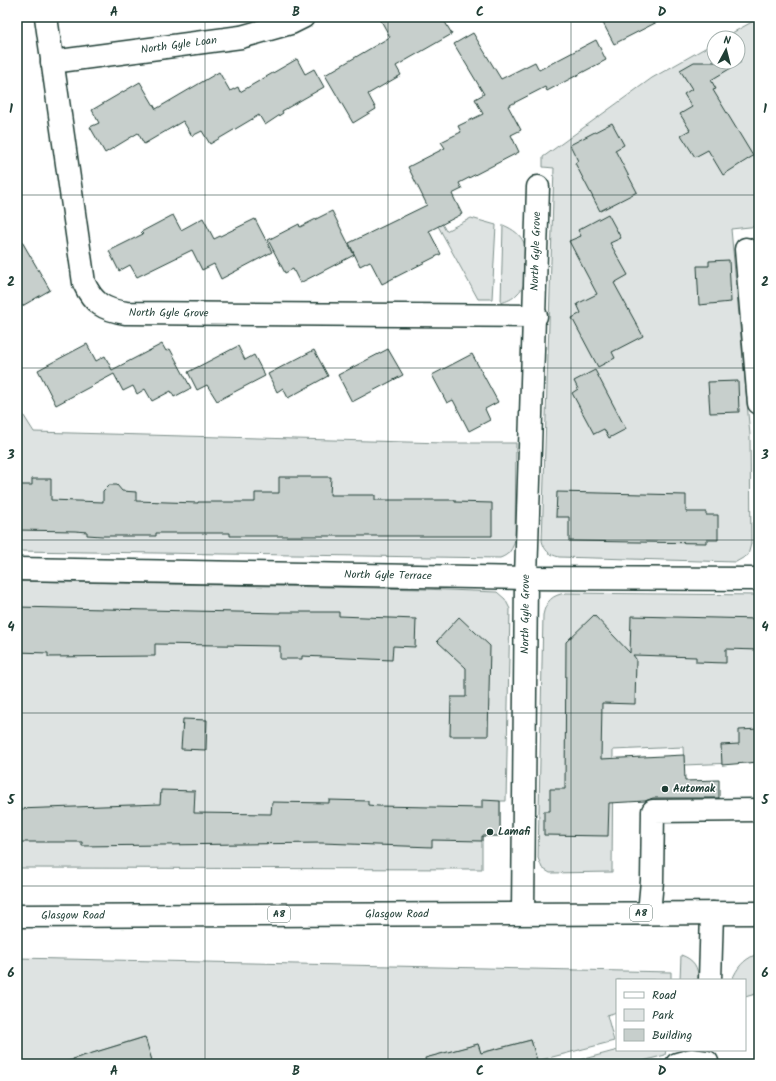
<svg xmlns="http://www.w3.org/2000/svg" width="776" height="1081" viewBox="0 0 776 1081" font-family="Kalam,sans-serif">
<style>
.green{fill:#dee3e2;stroke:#7e908b}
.building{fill:#c7cfcc;stroke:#1f3d34}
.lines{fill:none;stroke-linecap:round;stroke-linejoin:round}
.minor-casing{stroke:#1f3d34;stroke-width:25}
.major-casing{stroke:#1f3d34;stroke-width:25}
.minor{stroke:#fff;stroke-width:22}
.major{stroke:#fff;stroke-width:22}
.grid{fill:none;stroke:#1f3d34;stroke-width:1;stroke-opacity:0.55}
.poi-dot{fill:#1f3d34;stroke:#fff;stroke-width:1.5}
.labels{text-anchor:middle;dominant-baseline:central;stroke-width:3;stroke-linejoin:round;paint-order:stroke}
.shield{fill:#fff;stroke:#627771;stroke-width:1}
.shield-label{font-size:10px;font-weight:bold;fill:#1f3d34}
.street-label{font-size:11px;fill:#1f3d34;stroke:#fff}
.poi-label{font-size:11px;font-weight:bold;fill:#1f3d34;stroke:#fff;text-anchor:start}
.neatline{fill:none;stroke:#1f3d34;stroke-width:1.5}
.grid-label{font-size:13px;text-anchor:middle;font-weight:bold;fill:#1f3d34}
</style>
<rect width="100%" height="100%" fill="#fff"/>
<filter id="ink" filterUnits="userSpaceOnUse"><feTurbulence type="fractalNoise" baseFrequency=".025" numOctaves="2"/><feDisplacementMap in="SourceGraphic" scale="8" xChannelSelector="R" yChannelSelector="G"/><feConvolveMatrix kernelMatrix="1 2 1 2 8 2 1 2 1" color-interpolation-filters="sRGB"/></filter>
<g filter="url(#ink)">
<!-- green -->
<path class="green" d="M759 18V226L731 229 750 435 751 544 748 555 736 562 559 557C548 554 545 551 542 541L554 168 543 167V157L652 78 714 43V62H738V38H723Z
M471 218 496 225 492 299H478L438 226 442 224 446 231Z
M503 225C525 234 528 247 527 269 527 278 524 288 517 294 513 299 507 301 501 303Z
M17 405 34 432 444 443H516L515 539C513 549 509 555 500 558L17 551Z
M17 581 423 589 497 592 505 599 510 609 506 801H500V836H482V869L17 868Z
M566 593 759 595V762L684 765 683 747 613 750 612 872 550 873 542 868 538 858 543 615C546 601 552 595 566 593Z
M681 955C693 959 699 967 698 980H680Z
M755 955H759V993L745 997V980H732C737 968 743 960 755 955Z
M17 958 671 972V980H617V1012L607 1015 614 1041 537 1061 531 1040 481 1053 478 1044 426 1058 427 1064H153L144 1037 58 1064H17Z
M618 1050H666L665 1055 632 1064H565Z"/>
<!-- building -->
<path class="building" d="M379 17H442L452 34 396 66 401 75 368 94 376 109 353 123 325 75 390 37Z
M615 17H667L614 44 603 23Z
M473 33 501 79 535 62 539 70 596 40 606 60 547 91 545 87 508 106 521 130 511 135 519 152 459 183 462 189 452 194 462 214 429 231 441 254 382 284 370 261 360 266 349 243 427 205 408 167 445 148 441 142 461 132 458 126 483 114 475 99 484 94 454 44Z
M297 59 305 74 314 69 324 87 282 111 283 113 265 125 259 115 210 144 202 131 192 136 183 121 144 144 138 133 105 153 90 127 99 123 92 110 140 82 156 109 219 72 230 91 238 87 240 92Z
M694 62H741L711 80 716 89 713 90 753 156 723 175 708 150 695 157 681 135 690 130 680 114 692 107 684 94 692 89 680 70Z
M612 123 624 145 615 150 637 192 600 211 575 163 578 161 570 145Z
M332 211 354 255 300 283 293 269 285 273 268 240 299 224 300 227Z
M608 214 621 238 610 243 628 275 614 283 643 336 612 352 615 358 598 367 572 318 581 313 577 304 597 294 569 241 581 236 578 230Z
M173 215 181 230 203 218 214 239 255 219 272 252 221 279 214 264 202 270 192 250 137 277 130 265 119 271 109 251 143 234 141 232Z
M17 233 50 290 17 309Z
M729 260 731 302 699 305 697 266H709V261Z
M87 344 96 361 105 356 112 370 162 344 166 351 170 349 191 388 174 397 171 391 152 401 145 389 137 394 133 386 123 391 114 374 56 405 38 370Z
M238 346 245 360 254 355 265 376 217 401 207 385 197 390 188 372Z
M388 349 403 375 352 402 338 375Z
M314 350 328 376 288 398 283 388 277 392 268 374Z
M472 354 498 402 485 409 490 420 469 431 453 400 447 403 432 375Z
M595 370 626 429 609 438 604 429 594 434 572 393 578 389 574 381Z
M738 381 739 412 710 413 708 382Z
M279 477H331L330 495H375V500H455V502L492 503V536H230V533H156V536H102L87 535V532L75 531 17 530V485H32V479H51V500L103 502V491L109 485H117L122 491 136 492V501L198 503V502H255V493H279Z
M557 492 686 495V512H706V515H718V540H706V543L569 541V517H556Z
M17 607 280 613V612H339V616L416 619 415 647 393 646 392 660 302 656V659H280V646L155 644V656L48 657V653L17 652Z
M594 615 630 653 631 616 759 619V650L726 649V663L696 662V657L633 655 636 659 635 704 602 703 601 759 684 755 685 781 719 780V798H653L645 801 609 803 608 836 544 835V811H550V789H565L566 642Z
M459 617 490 646 488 736H450L451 697H466V668L437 641Z
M183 719 207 720 206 750 181 749Z
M759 729V762L722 765 721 745 739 744V730Z
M161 790 195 791 194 813 271 814 272 802 329 803V800L368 801V805L378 806 482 808V800L500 801V836H482V841L432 840V847L322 843 82 846V842H17V809L160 804Z
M145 1037 153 1064H74L73 1059Z
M531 1040 538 1064H426L425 1058 478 1044 481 1053Z"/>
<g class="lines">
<defs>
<g id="minor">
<path id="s1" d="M46 17 84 283C93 303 104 310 126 313L536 316"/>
<path id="s2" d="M52 62 241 37 291 23 303 17"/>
<path d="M746 249 759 403"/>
<path id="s3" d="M17 569 526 578 759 579"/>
<path id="s4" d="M523 913 526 578 538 187"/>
<path d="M649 913 652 881 653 811 759 810"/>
<path d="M710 980 712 913"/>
<path d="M677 1064 691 1060 707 1062"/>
</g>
<g id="major">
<path id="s5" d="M17 916 759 913"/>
</g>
</defs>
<!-- minor casing -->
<use href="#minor" class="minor-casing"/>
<!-- major casing -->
<use href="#major" class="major-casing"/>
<!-- minor -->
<use href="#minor" class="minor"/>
<!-- major -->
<use href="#major" class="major"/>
</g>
</g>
<!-- grid -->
<path class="grid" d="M205 17V1064M388 17V1064M571 17V1064M17 195H759M17 368H759M17 540H759M17 713H759M17 886H759"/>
<!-- markers -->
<g class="poi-dot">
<circle cx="665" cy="789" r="4"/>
<circle cx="490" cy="832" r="4"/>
</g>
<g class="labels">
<!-- shield labels -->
<g class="shield">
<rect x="630" y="905" width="22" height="16" rx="3"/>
<rect x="268" y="906" width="22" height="16" rx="3"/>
</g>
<g class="shield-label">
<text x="641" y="913">A8</text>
<text x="279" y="914">A8</text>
</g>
<!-- street labels -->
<g class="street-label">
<text stroke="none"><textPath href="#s2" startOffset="128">North Gyle Loan</textPath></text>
<text stroke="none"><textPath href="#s4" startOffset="662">North Gyle Grove</textPath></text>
<text stroke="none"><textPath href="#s1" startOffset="366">North Gyle Grove</textPath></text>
<text stroke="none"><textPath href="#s3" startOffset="371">North Gyle Terrace</textPath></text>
<text stroke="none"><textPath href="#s4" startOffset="299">North Gyle Grove</textPath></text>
<text stroke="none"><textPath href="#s5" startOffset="380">Glasgow Road</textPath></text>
<text stroke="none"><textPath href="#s5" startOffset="56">Glasgow Road</textPath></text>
</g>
<!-- poi labels -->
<g class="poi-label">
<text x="673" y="789">Automak</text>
<text x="498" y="832">Lamafi</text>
</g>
</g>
<!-- margin -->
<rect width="776" height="1081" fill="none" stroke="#fff" stroke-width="44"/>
<!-- legend -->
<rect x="616" y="979" width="130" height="72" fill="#ffffff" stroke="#a5b1ae"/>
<rect x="624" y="992" width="20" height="6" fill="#ffffff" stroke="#a5b1ae"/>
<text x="652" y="999" font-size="12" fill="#1f3d34">Road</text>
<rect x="624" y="1009" width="20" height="12" fill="#dee3e2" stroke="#a5b1ae"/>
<text x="652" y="1019" font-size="12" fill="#1f3d34">Park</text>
<rect x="624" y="1029" width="20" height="12" fill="#c7cfcc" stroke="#a5b1ae"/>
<text x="652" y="1039" font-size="12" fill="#1f3d34">Building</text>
<!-- north arrow -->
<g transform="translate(726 50) rotate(7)"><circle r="19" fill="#ffffff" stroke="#a5b1ae"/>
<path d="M0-3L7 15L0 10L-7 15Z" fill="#1f3d34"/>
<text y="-6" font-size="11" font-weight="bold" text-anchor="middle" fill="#1f3d34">N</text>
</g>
<rect x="22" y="22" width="732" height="1037" class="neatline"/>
<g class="grid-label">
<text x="114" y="16">A</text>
<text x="296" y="16">B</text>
<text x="480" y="16">C</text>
<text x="662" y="16">D</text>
<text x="11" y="113">1</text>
<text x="765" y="113">1</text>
<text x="11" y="286">2</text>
<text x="765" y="286">2</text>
<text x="11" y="459">3</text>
<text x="765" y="459">3</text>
<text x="11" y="631">4</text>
<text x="765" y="631">4</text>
<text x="11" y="804">5</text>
<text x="765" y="804">5</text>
<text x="11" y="977">6</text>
<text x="765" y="977">6</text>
<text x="114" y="1075">A</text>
<text x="296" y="1075">B</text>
<text x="480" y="1075">C</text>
<text x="662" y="1075">D</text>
</g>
</svg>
